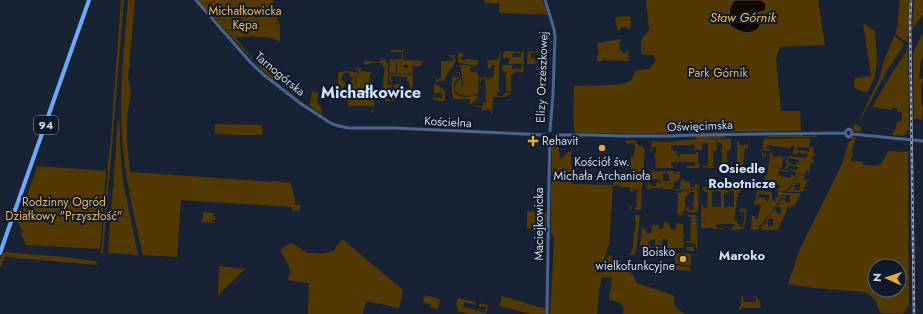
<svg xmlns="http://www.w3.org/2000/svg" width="923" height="314" viewBox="0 0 923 314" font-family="Jost,sans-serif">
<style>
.green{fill:#523803;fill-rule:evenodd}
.water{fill:#130800;stroke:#4c4644}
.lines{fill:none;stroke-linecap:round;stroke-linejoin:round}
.minor{stroke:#4a658d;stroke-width:3}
.major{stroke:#6fa8fa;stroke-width:4}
.rail-casing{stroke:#9aa3b1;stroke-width:2.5}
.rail{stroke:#0e192a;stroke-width:1;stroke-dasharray:3;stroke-linecap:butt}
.poi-dot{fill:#e9ab38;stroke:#0e192a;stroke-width:1.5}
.labels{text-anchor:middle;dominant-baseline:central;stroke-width:4;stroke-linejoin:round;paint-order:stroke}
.shield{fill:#0e192a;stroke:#969fac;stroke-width:1}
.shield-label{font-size:11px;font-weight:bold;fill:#d0d8e4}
.park-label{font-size:12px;fill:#efb759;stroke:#0e192a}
.street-label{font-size:12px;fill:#d0d8e4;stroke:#0e192a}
.poi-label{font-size:12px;fill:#d0d8e4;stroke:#0e192a;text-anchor:start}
.water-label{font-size:13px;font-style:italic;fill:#f4bd5e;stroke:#0e192a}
.neighbourhood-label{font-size:13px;font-weight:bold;fill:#d2e2f9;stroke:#0e192a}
.district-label{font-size:16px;font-weight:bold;fill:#d2e2f9;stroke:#0e192a}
</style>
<rect width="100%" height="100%" fill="#172334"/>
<!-- green -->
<path class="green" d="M121 0H124L103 253H101L108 171H106L100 249 26 245 21 234 23 233 19 224H18L37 166 107 171 111 137Z
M128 0H135L128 79 131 92 127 117V142L130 172 272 182V181L291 183 295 201V205H301L299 211 296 210 295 211 292 210V207L181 200 177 257 143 255C134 216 125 177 122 138 119 92 124 46 128 0Z
M198 0H273V4L277 18C281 25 280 34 280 42 271 35 249 37 237 37L236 38 243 47 258 65 277 66 278 83 262 70Z
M484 0H497L499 3 498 0H542L548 15 499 13V3H485Z
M646 0H818L825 45 780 47 776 58 781 111H800L801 131 709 132 643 134 576 133 574 131H575C572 124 574 96 574 86L616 85 631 81 635 71 649 69 656 60 653 55 641 54V40L649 30Z
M900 0H909L908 42 903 40 896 34Z
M914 0H923V15L912 29Z
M630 16 631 17 630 29H628L627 27 620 28V30L618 31 616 24 615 17Z
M863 23 875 31 877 59 876 70 875 76 868 92C863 92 859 91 855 88L854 80 856 78 871 76Z
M923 33V57L921 60 919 78 923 79 921 85V102L923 109 922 120 914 119 913 55 915 48Z
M894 36H895L904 44 903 47 886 72 873 97 872 99 857 125 862 128 860 132 854 131 853 129 855 124 857 125 880 77 883 64Z
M620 39 621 41 619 42 620 50H622V53L627 52 628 50 629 51 628 64V61L603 60 602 61H597V56L599 54 597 43Z
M908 46 909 130 907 131 904 136 893 135 892 133 895 130 897 122 901 121 902 112H897V108H893L891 110 872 107 892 73 906 52Z
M391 50H403V60L431 61H422L421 66H414V63H413L412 68H408V65H404V68H413V74H397V63H403L391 62 396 63V73H389L390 57 391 60 402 59V52H391Z
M505 51 516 52V53H513L512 57H521V53H517V52H524V64H509V58H503V53H504Z
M500 52H501L500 63 499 64V87L500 89 492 83 500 90 499 92H497V94H498L497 96H503L504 93 513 92 505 97H493L492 114 491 115V110H482V107H476V103L479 101V102H476V106H483V102H486L485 79H481V82H480V79L481 78H486L490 81 488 76H489V78H493L495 65H491V68H488L487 61C494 58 499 64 500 52Z
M528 52H534V53H531V58H539L540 53H536L535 52H542L541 58 535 64H527Z
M458 53H463V56L461 57V60H465L466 59 478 60V64L476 66H474L468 64 459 63 458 61Z
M449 55H456L454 57V58L456 60C455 68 446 71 445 80L436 82V78H437V80L441 79V61H453V57H449Z
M381 59 386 60V63H388V85L390 84 392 85 390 92H394L393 86 396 90 392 85 400 84 402 85C402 93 399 97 393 101H386L382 98 383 97 379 100 378 99V95L377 94V93H380V96H384L383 80 385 68 383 67V63H371L370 64H364V61L380 62Z
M460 65H468L474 68H471V72H476V71L479 76 478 94H476L475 93V95C460 98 446 91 461 78L463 89V82Z
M502 65H512V69H521V65H524L523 73 516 71 515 73H512V75H511V90L513 91H509L504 90H506V72H502L505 71 502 70Z
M356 67 362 69 359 74 353 78 349 75 350 74 349 73H345L342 76V80L346 83 340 92H338V86H334V91L336 92V93L332 91V83H334V85H338V72L347 71 359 73V69H356Z
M362 71 372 72 371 74H370L369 95 367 93V89H365V90L367 91 366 93 370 98H375L373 112 371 113V110H373V106H348V92H353V88H351V84L358 89 366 92 362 90V88L361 89C357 88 355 86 352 84L354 83H351L352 79 355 77V84H358L356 83V77Z
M456 72H460C461 79 458 77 455 82 453 85 454 89 455 92 460 100 471 96 478 95L477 99 471 104H470L469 105V103H470V99H453V95L452 94V77H459V73H456Z
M389 74 413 75V97L412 99H402L401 97 402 93H404V94H402L403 98H408V94H410L409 81H407V77L391 76V80L392 81V83L389 81Z
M434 83 445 91V101H438L434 99V95H435V98H442V93H434Z
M312 92H315L318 93V97L317 98 319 106H320L322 113 321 114 310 106V104Z
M119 119 121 160 123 181 138 255 108 253 118 120Z
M215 124 262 125 263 135H235L215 134Z
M803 135 804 136H813L816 135 818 137H767V136Z
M696 136H723L727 137V138L702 139H716L717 151H713V166H714L715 168 703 167V165H704V166H708V144L703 143V142L702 150H692V149H695V145H671V149H673V151H677L676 155 678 154V156H680V155L681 154H696V152L699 153 698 154V163L700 164V166L699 168H686V166H695V162H671V166H673V168H658V161L657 168H656L655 155 653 154H656V147H652V152H651L652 141 663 142 700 139H696Z
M853 137H856L852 151 853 154 850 161 863 162V165C880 167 881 167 888 151L908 152 909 306 903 314 881 313 877 306V302L871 296 864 292 814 288 788 284 800 249 843 162 849 141H850ZM875 266H899V290H875Z
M810 138 809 147H814L813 153 815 154V156H813L812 159 814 160 813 163H811L809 172 806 171V172L805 175 800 173 786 191H777L778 188H780L781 185 770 183 769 187H771V190L763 188V186H761L760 188 757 187 758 182H759L760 185 763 186 765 176H767L770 156 766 155V156H762V152H763V154L770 155 769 153H772V157V153V156L778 157 779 155H780V157H785V156V158H783L782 167 783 168H779V169L790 171V172L779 171 778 175 790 178 791 174 795 177 796 173 791 170 786 168V165L788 166V169L797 170 798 167 787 165 786 163 796 165V163H799V160L788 158V162H790V163H786L787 157 789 156 805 158 806 156 807 157V155H808V154L800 153V150L809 152V148L798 147 797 150H799V153L796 154H793L794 146H791L790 148 767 145V148L770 149 769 151 762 150 764 139Z
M574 139V141H561L558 144 560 158 561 159 568 152 571 151 572 184 613 185 615 174 619 178H631V156H634L635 145 633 143 627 144 625 141 635 140 639 146H641L645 149 642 189H633L642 190 641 210 631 209H630V206L632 207V209H636L637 203H636L638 190H633V192H632V191L630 192V188L621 187 618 185 613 186 609 246H608L604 260H606L608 256 612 255 611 259 621 260V270L631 272 637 283 675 296 674 304 678 309 685 314H623C626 303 618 302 609 300L612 278 602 277 600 286 597 314H550L554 240 551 233V184H552V147L554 141 556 140Z
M717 139H731V150L727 151V165L729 167V168H719L718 167 717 164H718L719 166H722V143H717Z
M739 140 740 145H748V140H749L748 148H745L743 165 744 166V168H742V167H740V168H733L732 164H733V166H737V144L736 143Z
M648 171 647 188H648L649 172 660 171 659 181H657V179H651L650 186H656L657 182H659L661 188H649H651L650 190 646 189 647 173Z
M660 171H666V174H663V181H669V174H667V171H674V176L675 172H680V177L678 180V181H675L674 189H680L681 181 682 179 686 182H690V187H695V184H697V188L684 190H674V183H668L673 184V189H663V187H662L661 188 660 182Z
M800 174 805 176 803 179 808 181 811 174 809 181 807 182 803 191H800V192H787L791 187H794V190H800V183H795V186H791Z
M698 183 699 184 698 211 695 213 687 212 686 207H689V210H693L694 192H690L689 194H688V196H685V211L682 212V214H684L683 215H678L677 213 678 197 677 193H681L682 191 697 189V202Z
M703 187H709L710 189H712L711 187 714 188V192L712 193V207H716L717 205V207H721V192L717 191 716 193V188L722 187V190H725V187L727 189V193L724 194V207H729V205H730V207H734V191H730V193H729V189H741L740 193H738L734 220 738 221 737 224H739V226L743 227 745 212 741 211V212H740V208L747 209 744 229 737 230V228L736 230H731V228L734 227V224H716V228H724V229H715L712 228V226L711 228H701V222H705V224L706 222 701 221V205H703V207L707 208V206L708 192H704V190H702Z
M757 190 771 192 772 193V200H766L767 199H769V195L758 194V197L765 198V200H766L770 205 767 200 776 201V197H779V195H777V191L785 193 761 225H759V226L760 227 758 230H751L752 216H755V219H758L761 205 757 204V205H754L755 199H761L756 198Z
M786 193H801L795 205 787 208V210L778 230H762V229L760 228 764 223 768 222V226H773V219H768V222L765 221 773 210 776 211 777 214H781V207H777L776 210H774L782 199H785V202H790V195H785V198H782Z
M527 211 547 212 546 230 543 231 527 228Z
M203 212 214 213 213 216H215V220H212L211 221 215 222V223L201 222V220L203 219Z
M635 215 640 216 636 252 633 255 627 254H631L632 248H633L634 231H635L636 222H635Z
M688 215H695L696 216V235L697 216H698L697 248 696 250 695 239 694 251 687 250H686V245V247H694V243H686V241H690L691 217 687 216Z
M664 222H667V224L669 222V226H671V229L676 230V223L671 222 683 224V234L684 235 683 248 682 250V248H674L673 250 661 249V243H662V247H667L668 240 663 239 662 242H660V249L657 248 656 249 648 248 649 244H650V247H655V240H651L650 243 648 242V248L642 246V248L640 244 642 226 643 229H646V233H651L652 225H653V224L654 225H659V228L663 229Z
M342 239 403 290 399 308 366 301 363 314H308L309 283 288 280 290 269 287 262 280 251 290 243H292L308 253 320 254 333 251Z
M3 252 55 256 95 261 98 265 5 257 0 268V259Z
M675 253 691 254V265L675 264Z
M663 264 690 267 691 271 663 269Z
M219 266 245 269 218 295V292Z
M425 295 440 299 438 309 430 307 431 304 423 303Z
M502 296 545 309V314H531L499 306Z
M741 296H743L744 302H756V298H753V296L757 297 758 299H759L761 308H742L741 310H739L738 309 741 306Z
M458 298 476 302V305L464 302 463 307 484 312 485 313 486 308V306L484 307 479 306V304L480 303 485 304 486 305V304L488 305 486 314H484V313L483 314H469L459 311 458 313H457L458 309 456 305Z"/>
<!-- water -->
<path class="water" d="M735 0H761L766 4V8L765 11 759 12 758 15 761 21C761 22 760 26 759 27 752 37 737 32 730 25 729 16 728 6 735 0Z"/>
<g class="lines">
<!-- minor -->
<path class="minor" d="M196 0 251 63 264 75 300 103 329 122 335 125 348 128H394L546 135
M545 0 554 29 555 36 553 94 550 131
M845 133 846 131 848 129 851 130 852 134
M845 133 846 135 848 137 851 136 852 134
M852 134 923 141
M555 135H591L621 136H670L695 135 845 133
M547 314 549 178 550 140"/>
<!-- major -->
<path class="major" d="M0 253 89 0"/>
<defs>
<path id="rail" d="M911 0 910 21 914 314"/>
</defs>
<!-- rail casing -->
<use href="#rail" class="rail-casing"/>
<!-- rail -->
<use href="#rail" class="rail"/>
</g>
<!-- markers -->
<g class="poi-dot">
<path d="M531 135h4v4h4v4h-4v4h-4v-4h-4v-4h4z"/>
<circle cx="602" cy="148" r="4"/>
<circle cx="683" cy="259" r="4"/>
</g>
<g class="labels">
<!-- shield labels -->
<rect class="shield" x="34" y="116" width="24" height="18" rx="3"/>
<g class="shield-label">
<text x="46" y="125">94</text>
</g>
<!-- park labels -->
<g class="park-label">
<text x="245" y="11">Michałkowicka<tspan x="245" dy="14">Kępa</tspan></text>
<text x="718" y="73">Park Górnik</text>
<text x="64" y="202">Rodzinny Ogród<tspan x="64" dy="14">Działkowy "Przyszłość"</tspan></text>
</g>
<!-- street labels -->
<g class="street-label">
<text transform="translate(280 74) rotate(40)">Tarnogórska</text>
<text transform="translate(542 77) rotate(-88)">Elizy Orzeszkowej</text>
<text transform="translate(448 122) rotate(3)">Kościelna</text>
<text transform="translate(700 126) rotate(-2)">Oświęcimska</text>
<text transform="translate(539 224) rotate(-90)">Maciejkowicka</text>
</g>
<!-- poi labels -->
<g class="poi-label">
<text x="542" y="141">Rehavit</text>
<text x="602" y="162" text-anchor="middle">Kościół św.<tspan x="602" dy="14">Michała Archanioła</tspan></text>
<text x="675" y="252" text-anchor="end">Boisko<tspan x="675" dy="14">wielkofunkcyjne</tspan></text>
</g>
<!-- water labels -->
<g class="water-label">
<text x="743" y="17">Staw Górnik</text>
</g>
<!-- neighbourhood labels -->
<g class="neighbourhood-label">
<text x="742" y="168">Osiedle<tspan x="742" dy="15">Robotnicze</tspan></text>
<text x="742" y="255">Maroko</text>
</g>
<!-- district labels -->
<g class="district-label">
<text x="371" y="92">Michałkowice</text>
</g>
</g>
<!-- north arrow -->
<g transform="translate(887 278) rotate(273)"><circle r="19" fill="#0e192a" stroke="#5c6574"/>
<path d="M0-3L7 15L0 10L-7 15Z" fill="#e9ab38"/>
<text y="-6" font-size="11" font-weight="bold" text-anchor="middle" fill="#d0d8e4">N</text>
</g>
</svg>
